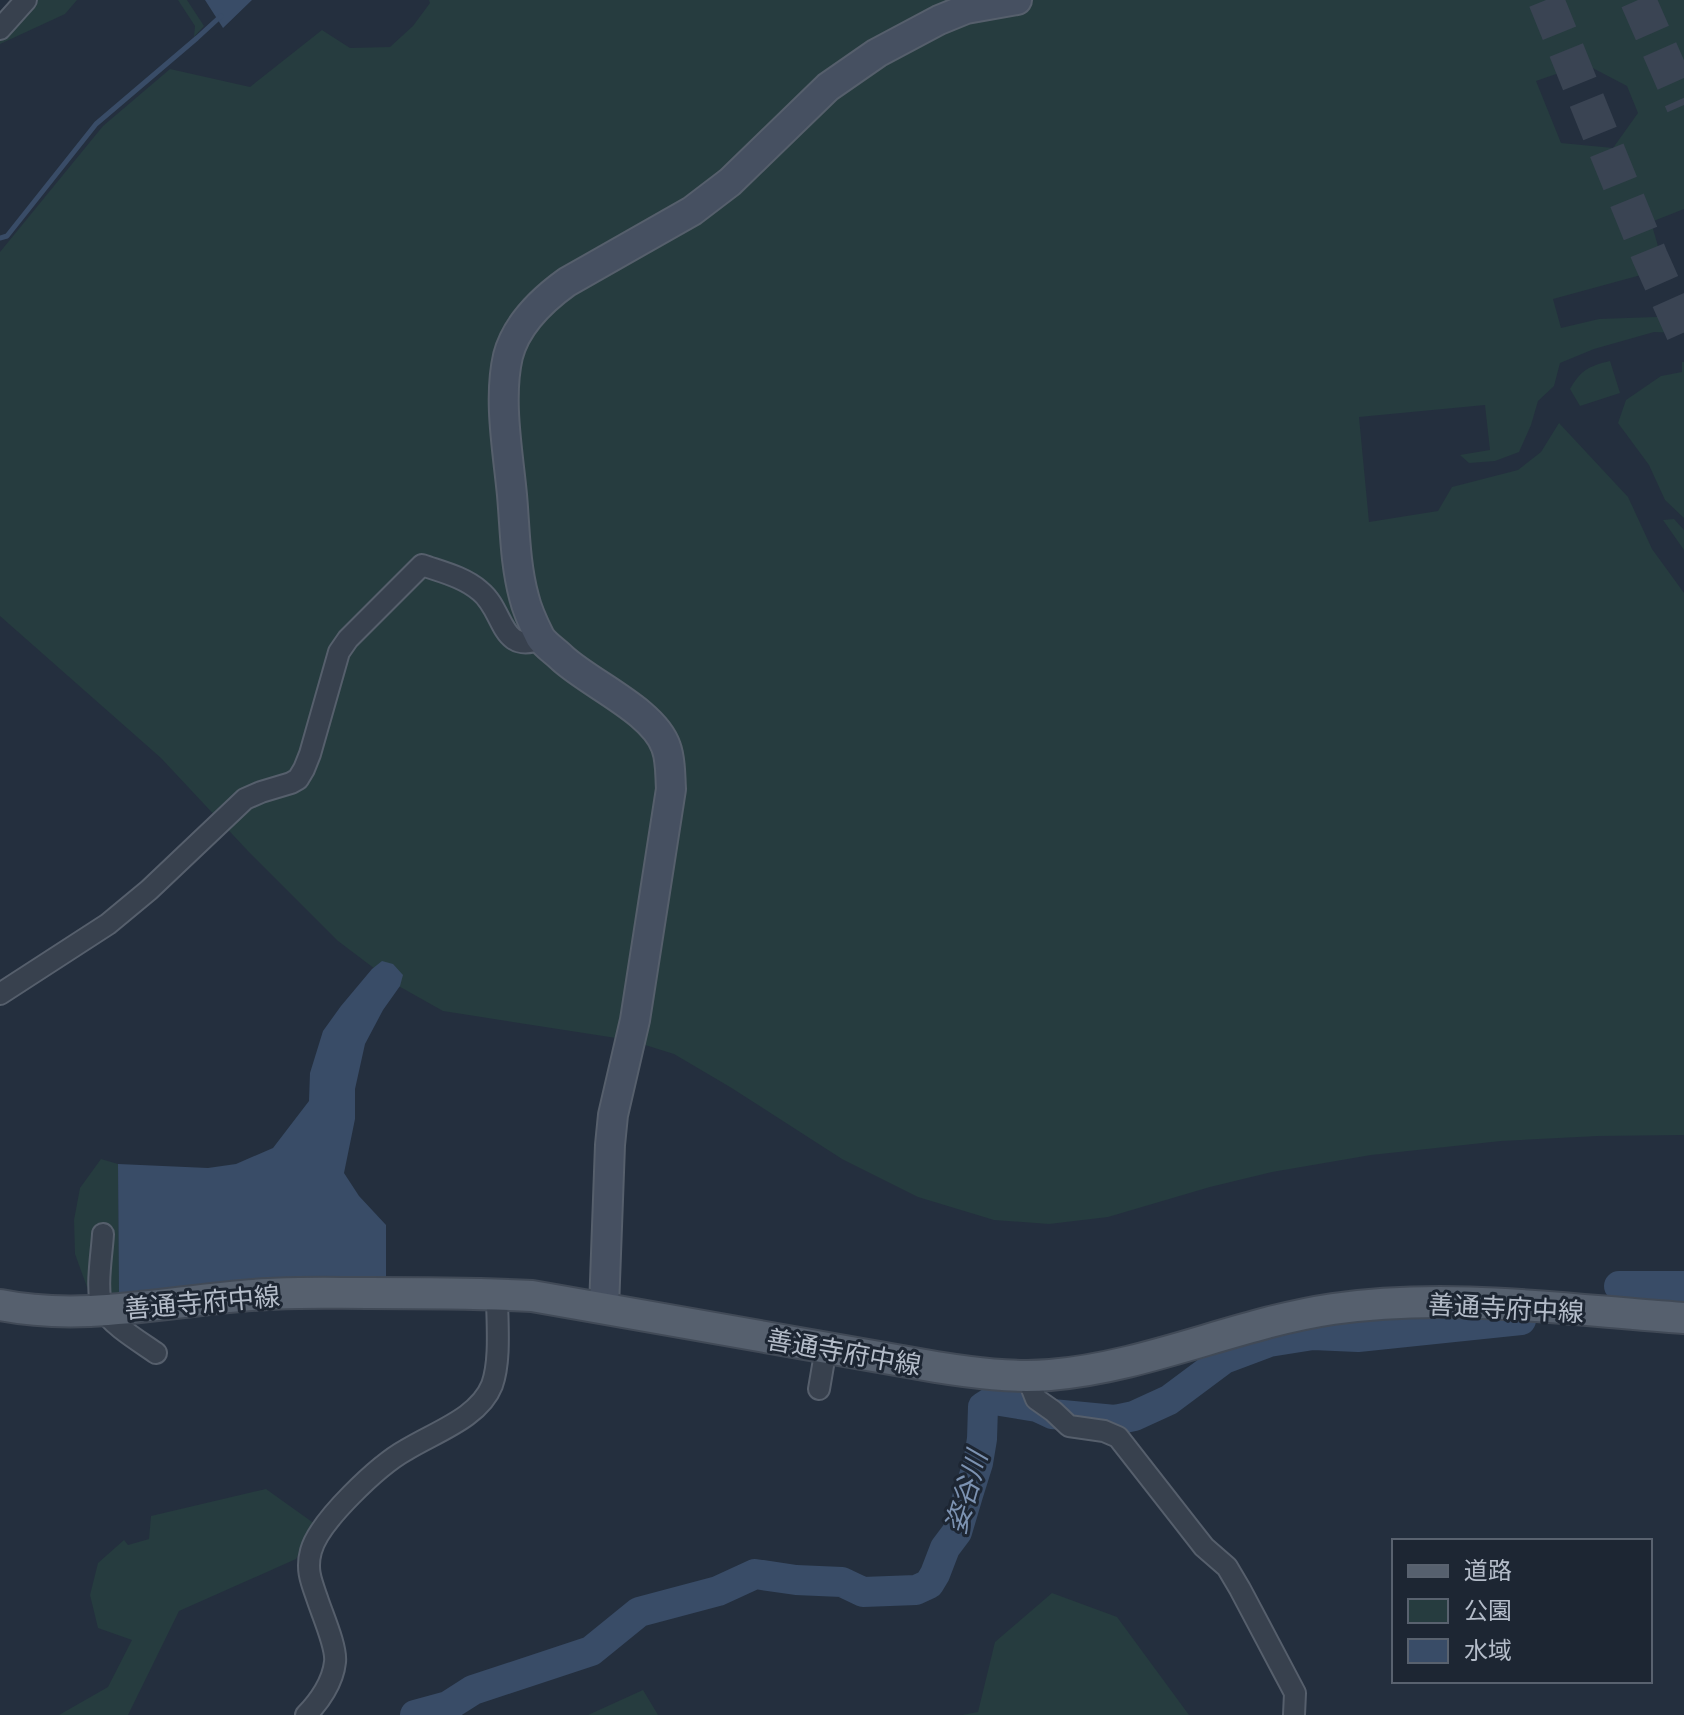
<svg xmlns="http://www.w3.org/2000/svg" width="1684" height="1715" viewBox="0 0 1684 1715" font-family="'Exo 2','Noto Sans JP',sans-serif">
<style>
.green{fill:#263c3f;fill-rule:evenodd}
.water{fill:#394c67}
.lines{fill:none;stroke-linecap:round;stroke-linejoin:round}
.stream{stroke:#394c67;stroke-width:5}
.river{stroke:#394c67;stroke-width:30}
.highway-tunnel{stroke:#3a4453;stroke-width:36;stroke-dasharray:36 18;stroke-linecap:butt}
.street-casing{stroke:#565f6c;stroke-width:24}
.secondary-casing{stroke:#565f6c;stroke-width:32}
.primary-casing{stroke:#414a57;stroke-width:34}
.street{stroke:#38414e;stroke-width:20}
.secondary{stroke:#465061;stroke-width:28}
.primary{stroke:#56606e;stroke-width:30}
.labels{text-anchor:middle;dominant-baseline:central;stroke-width:6;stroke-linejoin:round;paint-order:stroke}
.street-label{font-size:26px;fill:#b4bcc9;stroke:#1d2633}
.water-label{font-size:28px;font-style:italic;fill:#7c92b1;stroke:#1d2633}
</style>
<rect width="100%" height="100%" fill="#242f3e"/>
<!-- green -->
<path class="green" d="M35 0H77L65 14 0 44V38Z
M178 0H187L204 26 194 37 195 26Z
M429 0H1684V209L1651 222 1662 260 1641 275 1553 299 1561 328 1599 319 1684 316V333L1654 332 1594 349 1560 363 1554 386 1538 401 1531 425 1519 452 1495 461 1469 463 1460 455 1490 450 1485 405 1359 417 1369 522 1438 511 1452 487 1518 470 1541 452 1559 423 1628 497 1652 549 1684 593V1135L1598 1136 1501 1141 1371 1155 1272 1172 1210 1187 1108 1217 1049 1224 994 1220 918 1197 842 1159 730 1087 674 1054 629 1040 443 1011 395 984 338 941 248 851 161 758 0 616V252L103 126 170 69 250 87 322 30 350 48 390 47 413 26 430 3ZM1585 64 1627 86 1638 113 1613 148 1561 143 1536 81Z
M1610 361 1620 393 1580 406 1570 389C1581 370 1589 366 1610 361Z
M1682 362H1684V518L1665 500 1649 465 1618 423 1626 400 1661 376 1682 372Z
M1674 519 1684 530V550L1663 520Z
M101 1159 118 1164 119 1296 91 1298 75 1254 74 1220 80 1188Z
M266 1489 315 1524 296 1559 179 1611 128 1715H59L108 1687 132 1640 98 1628 90 1595 98 1563 124 1540 128 1545 149 1539 151 1516Z
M1052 1593 1117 1617 1189 1715H962L978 1712 995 1642Z
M643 1690 658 1715H588Z"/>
<!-- water -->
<path class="water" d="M205 0H252L223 28Z
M382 961 393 964 403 975 400 986 383 1010 365 1044 355 1089V1119L344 1173 359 1196 386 1225V1278C342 1276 299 1276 255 1279 209 1282 164 1289 119 1296L118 1164 208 1168 236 1164 273 1148 309 1101 310 1073 323 1031 341 1006 372 969Z"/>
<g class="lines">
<!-- stream -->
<path class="stream" d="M0 238 7 236 96 124 197 38 221 16"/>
<!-- river -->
<path class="river" d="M1619 1286H1684
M415 1715 448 1706 473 1690 591 1651 639 1612 718 1591 755 1574 796 1580 842 1582 863 1592 916 1590 929 1584 935 1574 945 1548 957 1532 968 1495 978 1463 982 1439 983 1407 994 1400 1037 1407 1052 1414 1115 1420 1134 1416 1169 1400 1224 1359 1269 1342 1313 1335 1358 1337 1521 1320"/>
<!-- highway-tunnel -->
<path class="highway-tunnel" d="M1546 0 1650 257 1684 333
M1638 0 1684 105"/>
<defs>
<path id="street" d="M0 29 26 0
M0 994 108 924 149 890 245 799 261 792 291 783 298 779 304 769 310 754 339 652 348 639 422 565C442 572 464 577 480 591 505 611 500 655 541 639
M103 1234C102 1254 95 1291 103 1309 110 1324 142 1343 156 1353
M1027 1376 1036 1399 1053 1411 1069 1426 1104 1431 1118 1437 1204 1547 1227 1567 1240 1589 1295 1693 1294 1715
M819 1389 826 1348
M306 1715C319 1702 333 1682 335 1662 337 1647 322 1614 317 1598 311 1581 306 1569 311 1551 319 1521 379 1465 406 1450 435 1432 479 1418 492 1385 501 1360 497 1321 497 1294"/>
<path id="secondary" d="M604 1308 610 1145 613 1115 635 1020 671 789C670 775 671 760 666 747 654 711 590 684 562 658 555 651 545 645 540 637 534 625 527 610 524 597 515 564 515 529 512 495 508 452 498 399 508 356 516 325 542 300 567 282L692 211 730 182 828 87 877 53 939 20 966 9 1017 0"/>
<path id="primary" d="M0 1305C89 1323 180 1298 269 1294 301 1292 334 1293 367 1293 422 1293 477 1293 532 1296L936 1367C974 1373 1012 1378 1050 1375 1147 1367 1238 1323 1333 1309 1450 1292 1568 1310 1684 1318"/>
</defs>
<!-- street casing -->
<use href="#street" class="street-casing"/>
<!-- secondary casing -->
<use href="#secondary" class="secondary-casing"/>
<!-- primary casing -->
<use href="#primary" class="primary-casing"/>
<!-- street -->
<use href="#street" class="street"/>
<!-- secondary -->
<use href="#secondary" class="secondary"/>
<!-- primary -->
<use href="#primary" class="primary"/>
</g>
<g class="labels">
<!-- street labels -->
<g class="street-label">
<text transform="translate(202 1301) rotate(-5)">善通寺府中線</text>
<text transform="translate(1506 1307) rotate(3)">善通寺府中線</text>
<text transform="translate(844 1351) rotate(10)">善通寺府中線</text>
</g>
<!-- water labels -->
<g class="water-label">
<text transform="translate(965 1492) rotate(-74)">姿谷川</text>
</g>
</g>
<!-- legend -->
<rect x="1392" y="1539" width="260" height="144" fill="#1d2633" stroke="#59626f" stroke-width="2"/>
<rect x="1408" y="1565" width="40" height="12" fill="#56606e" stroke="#59626f" stroke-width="2"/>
<text x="1464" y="1579" font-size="24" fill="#b4bcc9">道路</text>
<rect x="1408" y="1599" width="40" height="24" fill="#263c3f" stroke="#59626f" stroke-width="2"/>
<text x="1464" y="1619" font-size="24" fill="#b4bcc9">公園</text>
<rect x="1408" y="1639" width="40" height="24" fill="#394c67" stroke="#59626f" stroke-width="2"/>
<text x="1464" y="1659" font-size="24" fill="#b4bcc9">水域</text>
</svg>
